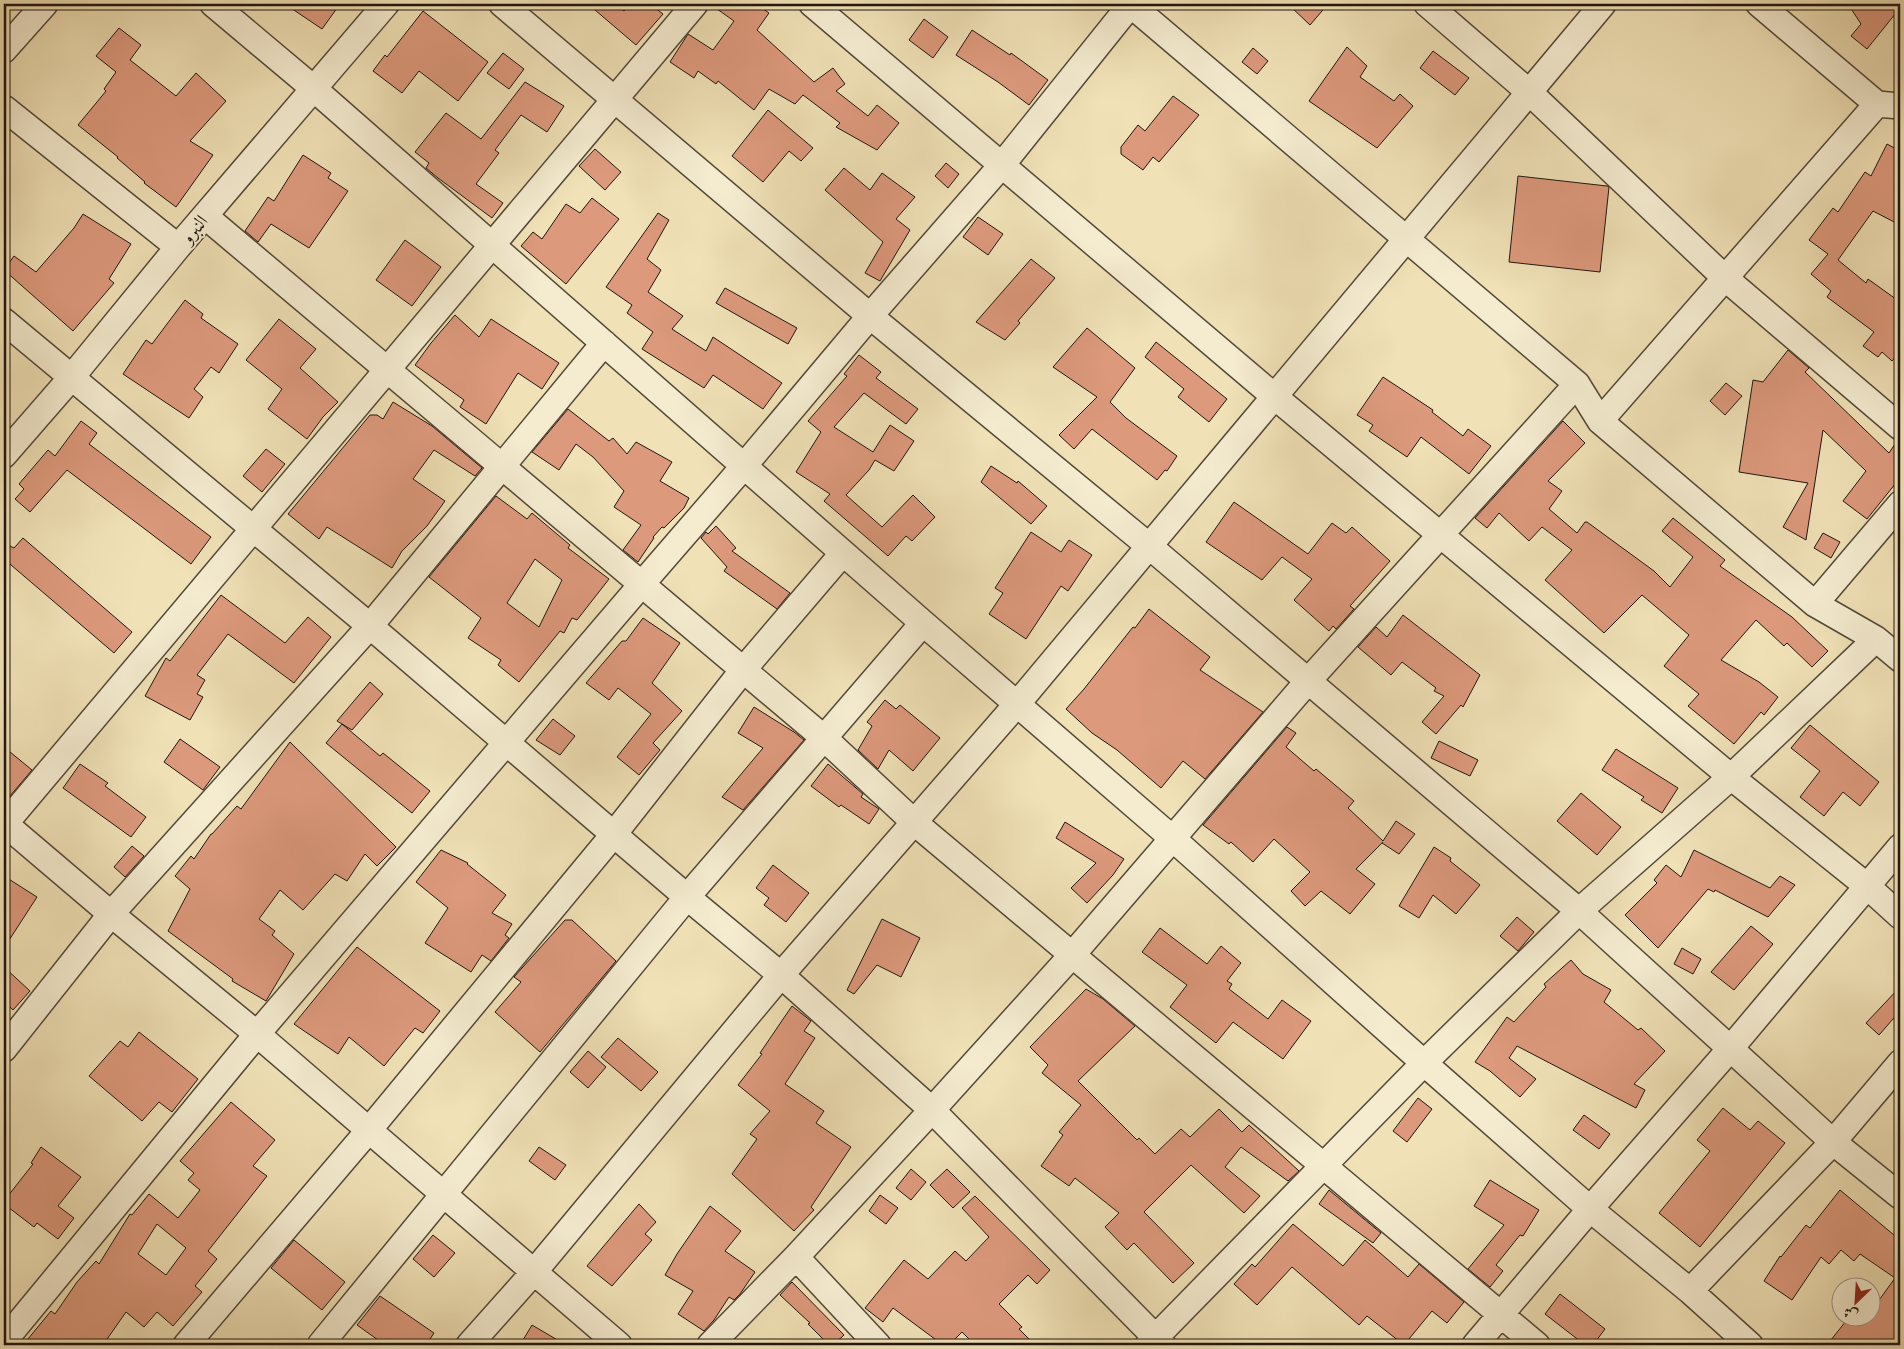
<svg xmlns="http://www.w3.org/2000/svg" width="1904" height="1349" viewBox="0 0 1904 1349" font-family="'EB Garamond',Amiri,serif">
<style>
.building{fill:#dc997c;stroke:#20160f;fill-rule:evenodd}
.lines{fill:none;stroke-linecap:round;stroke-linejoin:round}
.minor-casing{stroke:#544939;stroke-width:28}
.minor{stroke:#f5ecd0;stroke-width:25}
.labels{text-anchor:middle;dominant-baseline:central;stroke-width:4;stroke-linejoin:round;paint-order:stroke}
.street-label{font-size:19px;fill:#20160f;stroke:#f5ecd0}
</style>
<rect width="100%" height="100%" fill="#f0e1b6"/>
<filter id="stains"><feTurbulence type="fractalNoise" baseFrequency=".004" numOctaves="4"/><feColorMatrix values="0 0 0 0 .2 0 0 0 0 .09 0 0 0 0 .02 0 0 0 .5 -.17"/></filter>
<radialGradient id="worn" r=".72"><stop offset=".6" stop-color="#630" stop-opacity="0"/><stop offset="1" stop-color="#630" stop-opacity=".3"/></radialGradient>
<!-- building -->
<path class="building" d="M285 4H340L322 29Z
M588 4H615L624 11 630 4H650L663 14 636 45Z
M710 4H756L769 13 757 30 814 82 833 68 845 84 836 91 868 116 877 105 899 123 877 150 836 127 840 123 803 95 795 104 769 89 754 110 718 81 716 84 698 71 694 78 670 62 688 34 713 50 734 21Z
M1288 4H1328L1310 25Z
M1848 4H1900V8L1867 49 1851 36 1861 24Z
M423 11 488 62 458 101 419 71 402 93 373 71 385 55 387 57Z
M924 19 948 37 933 58 909 40Z
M119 28 141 45 130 60 176 96 196 73 226 101 190 141 213 155 176 207 144 183 145 182 117 158 118 157 78 125 106 91 104 89 116 72 96 56Z
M972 30 1010 55 1011 53 1048 80 1029 105 998 82 956 55Z
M1347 47 1367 66 1360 77 1394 101 1400 94 1413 106 1377 148 1309 101Z
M1253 48 1268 61 1257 74 1242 62Z
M1433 51 1469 78 1455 95 1420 68Z
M503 53 524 69 509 89 487 73Z
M525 82 564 106 547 132 521 115 495 150 499 153 476 184 503 203 492 218 438 178 426 168 429 163 415 152 446 113 481 139Z
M1173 96 1199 115 1159 162 1153 157 1143 170 1121 154V147L1138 125 1145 131Z
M768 110 813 148 801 161 789 151 763 182 732 156Z
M1887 144 1900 151V225L1873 211 1838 260 1866 283 1868 279 1900 302V352L1892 361 1882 352 1878 357 1863 346 1874 332 1827 297 1831 291 1811 274 1828 254 1809 240 1833 208 1838 212 1865 172 1871 176Z
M595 149 621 172 605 190 579 166Z
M303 155 331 173 328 178 348 191 309 248 271 224 258 242 245 231 268 197 274 201Z
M946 163 959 174 948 188 935 176Z
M844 168 870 190 882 173 915 197 896 219 910 230 880 281 865 273 883 242 825 190Z
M1518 176 1607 186 1609 187 1600 272 1509 262Z
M592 198 619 219 566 284 521 246 533 232 542 239 566 204 580 213Z
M658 213 669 220 647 259 661 270 648 292 683 316 672 329 706 351 713 337 782 383 763 409 713 375 704 388 642 349 653 332 627 313 632 305 606 287Z
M83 214 131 244 109 279 114 283 73 331 4 270 14 256 36 272 74 228Z
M978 217 1003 234 988 255 963 237Z
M405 240 441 267 412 306 376 280Z
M1031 259 1055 278 1018 321 1020 323 1005 340 976 322Z
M725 288 797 328 788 344 716 303Z
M185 300 203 314 201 318 238 344 219 373 211 367 194 389 203 397 189 418 123 374 146 340 152 344Z
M455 315 479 337 491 319 559 363 542 389 518 373 486 424 460 407 464 400 415 365 431 343Z
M279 319 316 349 300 368 338 402 323 417 307 439 268 409 282 389 246 360Z
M1087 328 1135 368 1110 402 1126 418 1177 456 1167 471 1165 470 1157 480 1092 429 1074 449 1059 435 1097 397 1053 367Z
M1156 342 1227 399 1209 422 1178 397 1184 389 1145 357Z
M1788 350 1809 368 1805 372 1889 453 1897 441H1900V478L1867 519 1843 501 1866 471 1823 430 1806 540 1783 527 1808 483 1739 472 1753 380 1763 382Z
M859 355 881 372 876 378 918 409 906 424 864 393 834 427 873 452 890 425 914 441 894 471 875 460 869 470 846 495 882 527 913 495 935 517 912 541 906 536 888 556 824 501 830 494 796 472 821 432 808 421 847 376 844 374Z
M1383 377 1433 410 1432 412 1463 436 1468 429 1491 446 1469 474 1421 437 1407 457 1369 431 1373 425 1357 415Z
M1726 383 1742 396 1725 415 1710 401Z
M393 402 432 426 482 468 475 476 434 450 413 479 445 501 427 526 402 551 392 568 327 527 319 539 288 514 370 415H377L383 419Z
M568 409 609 441 613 438 627 454 636 442 672 462 660 481 689 498 684 508 664 528 662 527 653 537 654 538 638 562 623 550 641 525 614 507 624 491 593 457 576 444 559 470 532 452Z
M81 421 97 433 89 444 211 537 191 564 67 470 30 512 15 499 24 489 19 484 48 450 55 456Z
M1563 421 1585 443 1548 481 1562 491 1549 509 1577 533 1585 522H1587L1654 571 1670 587 1693 557 1662 531 1673 518 1725 560 1720 566 1792 617 1828 651 1812 667 1787 643 1784 646 1756 620 1721 660 1759 682 1778 697 1764 715 1761 712 1734 744 1688 706 1699 694 1664 666 1689 635 1642 595 1604 633 1545 580 1572 550 1542 527 1529 541 1499 513 1487 528 1475 518Z
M266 449 285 464 262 492 243 476Z
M991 466 1017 483 1018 481 1047 506 1031 524 981 482Z
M496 496 527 519 532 513 570 545 568 548 609 579 577 620 572 618 564 633 560 631 519 682 498 665 501 660 468 638 481 618 429 577ZM535 559 562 580 539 627 507 603Z
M1234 502 1308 554 1332 523 1346 533 1352 527 1390 561 1350 606 1354 609 1336 629 1333 626 1329 631 1294 600 1312 579 1282 557 1262 580 1206 542Z
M716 526 736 548 732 551 790 593 777 609 724 571 727 567 701 538 706 532 708 534Z
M1031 532 1061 552 1069 540 1092 555 1068 591 1061 586 1026 639 989 614 1003 593 995 588Z
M1823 533 1840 542 1831 558 1814 548Z
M23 538 132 632 114 653 4 559V543L14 548Z
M221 595 285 643 308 617 331 637 294 683 228 634 197 675 205 680 197 694 203 697 190 720 145 696 166 658 170 661Z
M1149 609 1210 657 1200 670 1263 712 1205 779 1183 761 1161 788 1117 750 1092 733 1066 709 1084 689 1133 627 1135 628Z
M1403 615 1480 675 1463 707 1461 705 1436 734 1422 722 1444 696 1434 691 1436 688 1402 662 1391 675 1358 647 1376 627 1387 637Z
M643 618 680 643 652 683 682 711 653 743 660 750 639 775 617 757 651 714 618 688 609 700 586 683 622 641H626Z
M370 682 383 694 352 730 337 721Z
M885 700 896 709 900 705 940 738 913 771 889 750 878 769 858 750 872 726 867 722Z
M754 707 794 732 804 740 743 810 722 797 763 748 738 733Z
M553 719 575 736 560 755 536 740Z
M342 724 380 756 383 753 430 791 412 813 326 743Z
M1810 725 1879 782 1860 806 1843 792 1824 816 1800 797 1820 771 1791 748Z
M1287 727 1296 733 1286 747 1314 771 1316 769 1354 801 1348 808 1383 841 1396 821 1415 834 1399 854 1382 843 1383 842 1356 869 1375 884 1350 914 1321 891 1305 906 1291 891 1310 872 1274 839 1253 862 1231 842 1229 844 1203 825Z
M180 739 220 767 203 790 164 762Z
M1439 741 1478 760 1470 776 1431 758Z
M290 742 396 847 377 866 365 854 347 881 335 874 303 910 280 890 259 919 275 931 272 935 294 954 266 1001 232 981 233 979 168 931 190 889 175 876 191 856 194 859 211 834H212L237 806 241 809Z
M4 747 32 770 4 803Z
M1616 749 1678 788 1662 813 1641 800 1644 797 1602 770Z
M80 764 108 783 105 786 146 817 131 837 63 788Z
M828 764 863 794 861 797 879 809 869 824 841 805 839 807 811 786Z
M1581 793 1621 827 1597 855 1557 821Z
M1065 822 1124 859 1113 875 1087 903 1071 888 1096 863 1056 838Z
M132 846 144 856 125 877 114 867Z
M1434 847 1451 858 1450 861 1480 885 1456 914 1433 895 1419 918 1399 906Z
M441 850 468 863 467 864 506 895 492 913 512 924 505 935 509 938 491 961 482 955 471 972 425 943 448 908 416 882Z
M1694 850 1770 888 1780 876 1795 885 1768 917 1715 890 1714 892 1708 889 1658 948 1625 915 1657 883 1654 880 1666 865 1681 877Z
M773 865 809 893 786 922 764 905 769 898 756 888Z
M4 876 37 897 4 948Z
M1517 917 1534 932 1518 951 1500 936Z
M882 919 920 938 901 977 877 965 854 994 847 990Z
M565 920H572L616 961 540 1052 495 1012 521 982 514 977Z
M1751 926 1773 944 1734 990 1711 972Z
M1160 928 1207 964 1221 946 1241 963 1227 981 1232 984 1229 989 1268 1019 1282 1000 1311 1021 1283 1059 1233 1022 1216 1043 1170 1007 1187 985 1142 952Z
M357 947 440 1011 423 1033 415 1028 384 1066 349 1037 338 1054 294 1024Z
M1682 948 1701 959 1693 974 1674 964Z
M1571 960 1583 974 1611 990 1604 1002 1638 1030 1641 1028 1665 1051 1634 1084 1645 1090 1636 1108 1517 1046 1509 1058 1536 1079 1520 1097 1490 1071 1475 1062 1507 1017 1514 1022 1546 987 1544 984Z
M4 967 30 991 13 1010 4 1001Z
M1900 987V1011L1879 1035 1866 1023Z
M1086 989 1103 999 1135 1026 1078 1081 1137 1140 1139 1138 1155 1154 1181 1129 1190 1137 1219 1109 1242 1132 1249 1125 1299 1171 1288 1181 1241 1147 1225 1167 1260 1196 1244 1213 1191 1165 1144 1212 1194 1263 1173 1283 1134 1243 1127 1250 1105 1227 1119 1213 1075 1178 1069 1186 1041 1166 1063 1135 1059 1132 1081 1105 1042 1073 1048 1065 1030 1047Z
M792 1006 811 1021 804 1031 815 1038 785 1084 824 1111 816 1123 851 1147 811 1207 814 1210 794 1231 732 1174 757 1139 750 1134 770 1111 738 1085 762 1054 760 1053Z
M139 1032 198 1079 172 1112 159 1102 142 1121 89 1076 120 1041 128 1047Z
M618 1038 658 1072 641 1091 601 1057Z
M588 1051 606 1067 588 1088 570 1072Z
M1418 1098 1432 1109 1407 1142 1393 1131Z
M231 1102 275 1140 253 1166 267 1176 208 1251 217 1259 195 1286 202 1292 173 1326 157 1312 144 1327 126 1312 103 1345H23L51 1311 55 1314 77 1282 96 1261 99 1264 130 1214 132 1215 149 1194 178 1218 200 1190 188 1180 194 1173 180 1161ZM157 1224 186 1248 166 1275 138 1254Z
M1723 1108 1750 1130 1758 1121 1785 1143 1700 1247 1659 1213 1710 1151 1697 1140Z
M1584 1115 1610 1134 1599 1149 1573 1130Z
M41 1147 81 1177 58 1206 74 1218 58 1239 37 1223 34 1227 4 1204V1201L33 1164 31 1163Z
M539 1147 566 1165 555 1180 529 1161Z
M911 1169 926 1182 911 1200 896 1188Z
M947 1169 970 1192 953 1208 930 1185Z
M1490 1180 1539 1210 1523 1236 1520 1235 1496 1265 1503 1271 1490 1287 1468 1269 1504 1225 1474 1206Z
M1329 1190 1381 1233 1373 1243 1319 1204Z
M1840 1190 1900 1240V1345H1827L1850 1316H1872V1310L1895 1278 1860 1254 1854 1261 1841 1250 1829 1264 1821 1257 1792 1300 1764 1281 1780 1256 1781 1257 1806 1225 1810 1228Z
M880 1195 898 1208 886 1224 869 1211Z
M975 1196 1050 1270 1037 1284 1028 1275 999 1304 1022 1327 1019 1329 1035 1345H975L962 1332 949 1345H943L893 1308 883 1322 865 1308 904 1260 928 1279 955 1251 966 1261 989 1237 962 1208Z
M639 1204 656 1222 645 1234 652 1240 612 1286 587 1266Z
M710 1206 741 1231 725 1251 755 1272 740 1294 734 1300 729 1297 714 1320 704 1331 678 1314 693 1291 665 1275 677 1254Z
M1293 1224 1343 1266 1365 1240 1408 1277 1419 1264 1464 1302 1447 1323 1432 1311 1404 1345 1367 1316 1359 1325 1292 1267 1257 1305 1234 1284 1252 1264 1255 1267Z
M433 1235 455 1253 434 1277 413 1259Z
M294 1240 345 1282 322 1310 271 1268Z
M792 1282 844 1335 833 1345H829L808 1324 810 1323 780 1295Z
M1560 1294 1605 1329 1593 1345H1585L1545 1314Z
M380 1296 434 1333 426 1345H385L357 1325Z
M532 1325 566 1345H520Z"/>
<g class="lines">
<defs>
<path id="minor" d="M213 4 313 88 923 623 1172 838 1424 1063 1590 1209 1690 1291 1750 1345
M502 4 870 316 1149 546 1579 911 1833 1142 1900 1196
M812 4 1275 397 1731 777 1867 886 1900 916
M1130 4 1577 384 1600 421 1815 604 1876 639 1900 659
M1427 4 1529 92 1725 278 1900 427
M1759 4 1877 104 1900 106
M4 50 45 4
M4 108 178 247
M205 216 824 738 915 823 1537 1345
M4 321 370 626 687 897 781 975 932 1110 1163 1345
M1600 421 1877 104
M4 455 71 378 178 247 386 4
M1815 604 1900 504
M4 823 111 914 257 1034 619 1345
M4 825 695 4
M4 1049 111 914 370 626 604 343
M796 1257 878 1345
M1690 1291 1833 1142 1900 1063
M4 1341 257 1034 641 585 744 466 870 316 1001 166 1131 4
M186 1345 369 1130 614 834 743 670 843 553
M320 1345 687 897 923 623
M469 1345 534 1272 781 975 1017 704 1603 4
M710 1345 796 1257 932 1110 1073 954 1308 681 1577 384
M1148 1345 1424 1063 1579 911 1731 777 1876 639
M1475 1345 1590 1209 1730 1049 1900 847"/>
</defs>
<!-- minor casing -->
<use href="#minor" class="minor-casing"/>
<!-- minor -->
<use href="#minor" class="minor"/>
</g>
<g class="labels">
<!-- street labels -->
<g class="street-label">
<text transform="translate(194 229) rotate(-50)">النبرو</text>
</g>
</g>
<!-- margin -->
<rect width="1904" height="1349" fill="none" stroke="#f0e1b6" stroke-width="20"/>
<rect x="5" y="5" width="1894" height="1339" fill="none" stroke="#20160f" stroke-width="2.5"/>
<rect x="10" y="10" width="1884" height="1329" fill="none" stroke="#20160f"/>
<!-- north arrow -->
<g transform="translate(1856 1302) rotate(205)"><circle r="24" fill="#f5ecd0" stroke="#a09683"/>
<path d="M0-4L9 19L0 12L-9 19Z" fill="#8f2418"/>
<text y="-8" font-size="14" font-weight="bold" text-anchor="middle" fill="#20160f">ش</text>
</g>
<rect width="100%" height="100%" filter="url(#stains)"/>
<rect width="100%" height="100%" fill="url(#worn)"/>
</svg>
